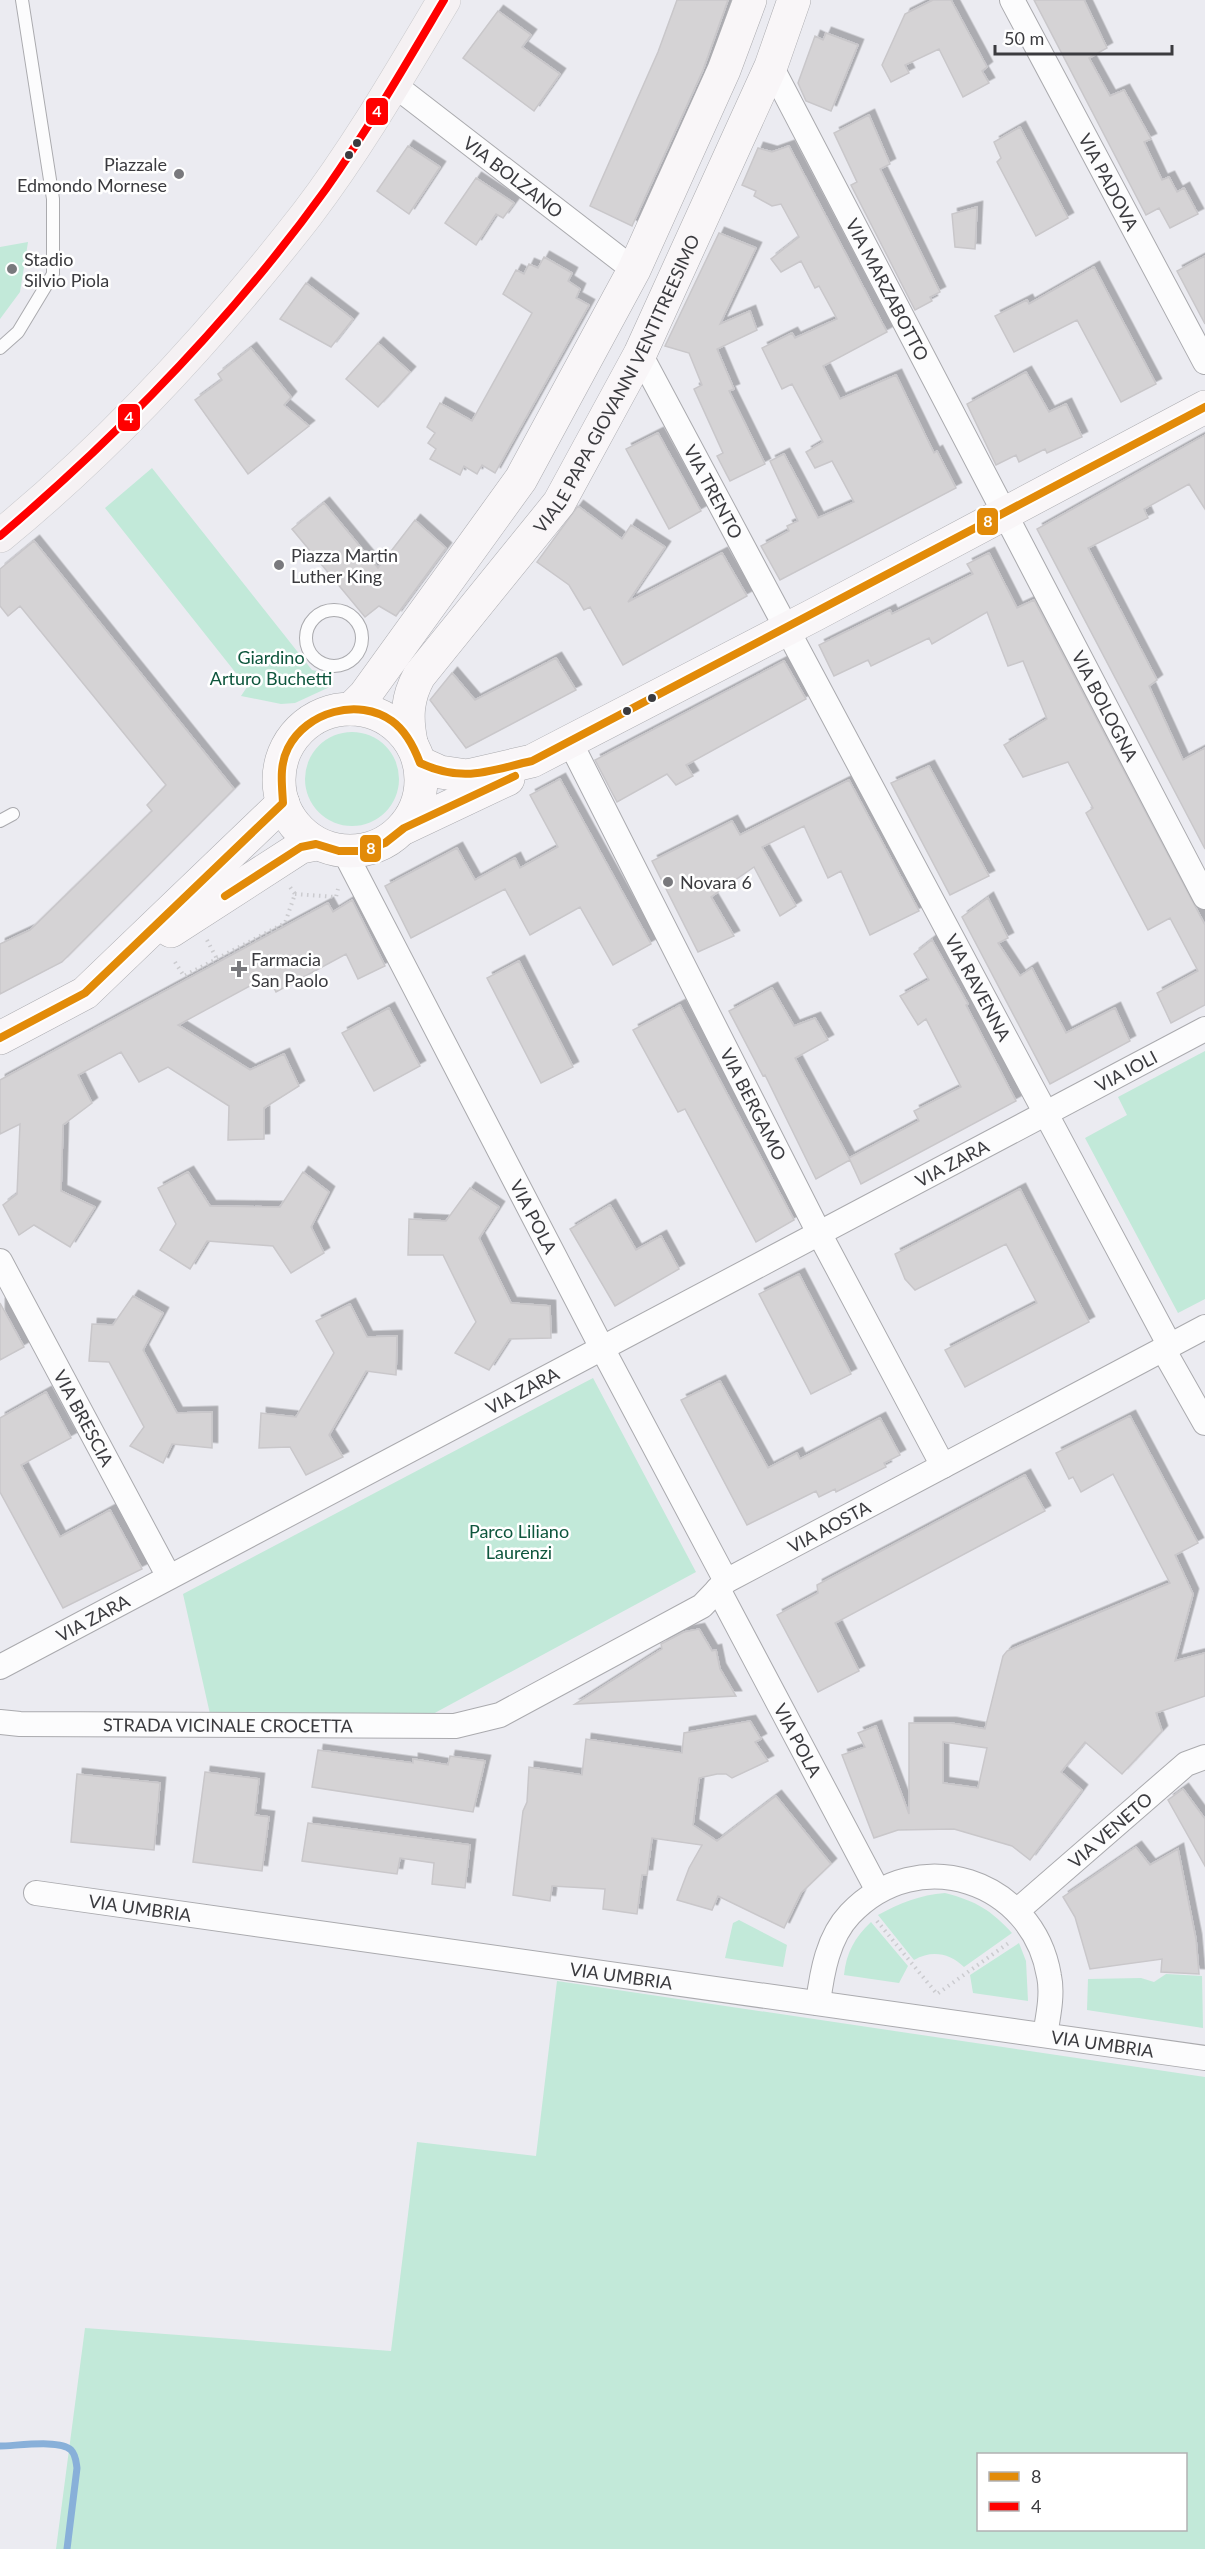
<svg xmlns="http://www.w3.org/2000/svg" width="1205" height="2549" viewBox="0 0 1205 2549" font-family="Lato,sans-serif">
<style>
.green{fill:#c2e9d9;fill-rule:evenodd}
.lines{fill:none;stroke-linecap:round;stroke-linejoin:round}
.stream{stroke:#88b0d9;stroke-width:7}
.building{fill:#d5d3d5;stroke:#c9c7ca;stroke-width:1.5;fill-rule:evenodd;filter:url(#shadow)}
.lane-casing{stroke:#aaaaae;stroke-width:14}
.street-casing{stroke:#aaaaae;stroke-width:26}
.secondary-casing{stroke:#aaaaae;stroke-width:34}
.primary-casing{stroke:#c9c9cc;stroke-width:34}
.path{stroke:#cbcbcf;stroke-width:4;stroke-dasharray:1.5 4.5;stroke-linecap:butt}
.lane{stroke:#fcfcfd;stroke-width:12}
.street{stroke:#fcfcfd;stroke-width:24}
.secondary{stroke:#f9f6f8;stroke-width:33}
.primary{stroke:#f5f1f3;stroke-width:33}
.bus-1-casing{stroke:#fff;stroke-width:12}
.bus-2-casing{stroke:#fff;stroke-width:12}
.bus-1{stroke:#e28b09;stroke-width:8}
.bus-2{stroke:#f00;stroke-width:8}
.bus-dot{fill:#3b3b3f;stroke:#fff;stroke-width:2}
.poi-dot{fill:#79797d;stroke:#fff;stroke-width:2}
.labels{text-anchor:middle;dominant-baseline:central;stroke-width:5;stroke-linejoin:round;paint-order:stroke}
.poi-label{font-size:18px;fill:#3b3b3f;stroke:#fff;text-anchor:start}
.street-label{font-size:18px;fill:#3b3b3f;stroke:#fff}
.park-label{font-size:18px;fill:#0e563d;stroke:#fff}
.line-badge{stroke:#fff;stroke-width:2}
.badge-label{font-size:16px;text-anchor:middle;font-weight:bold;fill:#fff}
</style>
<defs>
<filter id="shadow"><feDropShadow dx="5.5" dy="-5.5" stdDeviation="0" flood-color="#0004"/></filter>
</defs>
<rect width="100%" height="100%" fill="#ebebf1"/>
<!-- green -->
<path class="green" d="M28 242 20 292 0 319V247Z
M152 468 312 670 331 674 334 685 295 703 281 704 241 696 247 687 105 508Z
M305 779a47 47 0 1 1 94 0a47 47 0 1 1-94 0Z
M1205 1051V1299L1178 1313 1085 1138 1127 1115 1118 1097Z
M593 1378 696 1572 431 1715 210 1714 183 1594Z
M945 1893C976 1901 991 1910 1012 1933L964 1967C949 1953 932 1950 914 1960L878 1915C900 1903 920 1895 945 1893Z
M739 1920 787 1945 783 1967 725 1958 733 1923Z
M871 1922 908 1966 899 1983 844 1975C846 1953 855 1937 871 1922Z
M1019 1943 1026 1961 1028 2001 973 1993 970 1975Z
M1166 1974 1202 1976 1203 2028 1087 2010 1088 1979 1141 1978 1154 1982Z
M557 1981 1205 2077V2549H56L85 2328 391 2351 417 2142 536 2156ZM978 2454H1186V2530H978Z"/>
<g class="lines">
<!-- stream -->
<path class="stream" d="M0 2446C16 2446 60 2439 71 2450 76 2455 76 2462 77 2468L67 2549"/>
</g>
<!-- building -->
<path class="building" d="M677 0H728L703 70 632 226 590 206 658 52Z
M933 0H951L987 67 982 71 989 83 963 97 939 49 905 65 909 73 891 82 882 65 905 14Z
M1034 0H1084L1107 48 1089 58 1110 96 1124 90 1151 139 1144 142 1162 180 1169 177 1177 192 1184 188 1198 214 1170 228 1159 208 1146 215Z
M498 11 531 35 522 47 560 74 534 111 463 58Z
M826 33 858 45 831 111 806 101 798 83 815 36 823 40Z
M869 115 890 164 880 169 940 292 930 297 932 301 915 310 851 185 857 182 834 133Z
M1020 127 1068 218 1036 236 997 162 1001 158 994 142Z
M408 146 440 167 409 214 377 191Z
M789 146 887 332 823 366 840 399 896 375 934 453 937 451 956 488 780 580 761 546 789 531 787 526 798 521 770 461 784 454 818 518 854 502 832 461 815 468 806 452 823 442 792 384 782 389 762 348 792 333 795 338 837 319 819 286 815 288 801 261 781 272 771 259 799 237 781 204 772 206 754 196 756 191 742 185 758 148 772 152Z
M476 178 514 203 503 218 496 214 476 245 445 223Z
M977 207 975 249 955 247 952 214Z
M719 233 756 248 720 324 750 311 757 330 717 349 734 389 729 391 765 464 730 481 717 456 723 453 694 389 702 385 689 353 665 346Z
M1205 256V324L1177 271Z
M544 257 572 273 568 281 580 289 576 298 589 305 495 473 482 465 477 474 464 466 460 475 430 459 436 449 428 443 435 433 427 427 440 403 472 421 532 313 503 294 516 270 524 274 529 264 538 268Z
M1094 267 1156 384 1121 402 1077 320 1014 352 995 316 1027 300 1029 304Z
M306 283 353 319 331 347 280 319Z
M378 343 410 372 378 407 346 379Z
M251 348 291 397 284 405 309 426 248 474 195 400 222 380 218 374Z
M1026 372 1049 412 1066 404 1082 437 1047 453 1045 449 1019 462 1016 455 996 465 967 404Z
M658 433 701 511 669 529 626 449Z
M1205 435V509L1189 484 1144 509 1148 518 1088 548 1157 680 1149 686 1183 760 1205 748V849L1037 529Z
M324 503 378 568 415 520 446 548 396 616 379 606 365 617 292 529Z
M578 506 622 539 631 525 665 547 628 602 722 553 747 596 623 665 590 607 584 610 569 585 537 562Z
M34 541 234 789 62 962 0 994V944L30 930 152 811 147 805 166 785 20 606 8 616 0 606V569Z
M989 553 1017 608 1034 600 1205 925V1005L1171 1023 1157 993 1198 971 1170 918 1148 930 1086 813 1093 808 1068 762 1023 777 1004 745 1047 719 1023 661 1008 666 987 612 932 644 929 638 871 666 868 660 834 676 819 645 890 610 892 614 973 574 967 564Z
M556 658 576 690 466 748 430 700 452 673 475 700Z
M784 661 806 699 686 765 693 776 676 785 667 774 617 802 595 760Z
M929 766 989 876 950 895 891 783Z
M560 779 651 944 613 965 580 907 530 935 505 889 411 938 385 886 457 848 475 880 515 858 520 868 558 847 530 795Z
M849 780 919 911 870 935 841 871 828 878 804 826 762 847 796 906 780 916 754 867 711 897 734 936 698 952 652 861 732 821 740 835Z
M988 898 1008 938 998 943 1020 976 1032 968 1066 1033 1115 1008 1130 1041 1050 1084 962 917Z
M352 900 385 966 358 979 346 954 276 992 268 976 178 1025 250 1070 284 1054 299 1086 264 1108V1139L228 1140 229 1106 168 1067 139 1082 121 1052 78 1075 92 1103 63 1125 61 1191 95 1207 70 1247 34 1225 19 1235 3 1205 17 1194 20 1124 0 1134V1080L328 903 333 912Z
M932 940 968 1004 966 1005 1016 1101 861 1184 849 1158 919 1121 914 1111 961 1087 926 1019 918 1025 900 996 929 980 914 954Z
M519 961 573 1067 541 1083 487 978Z
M772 988 794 1026 815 1018 828 1040 795 1058 850 1160 816 1179 765 1075 763 1076 729 1011Z
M680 1005 794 1220 756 1242 685 1109 678 1112 633 1030Z
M389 1008 420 1066 374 1091 342 1033Z
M188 1172 210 1206 280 1207 303 1172 329 1192 311 1227 324 1253 291 1273 273 1246 207 1241 190 1269 160 1250 176 1224 158 1188Z
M470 1188 499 1207 479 1238 511 1303 550 1306 551 1338 509 1339 489 1370 455 1353 476 1322 443 1255H408L409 1219 446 1221Z
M1020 1189 1089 1322 965 1387 945 1350 1037 1303 1006 1244 915 1290 905 1279 895 1254Z
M610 1205 636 1250 661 1236 679 1269 615 1306 570 1229Z
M799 1274 851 1374 811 1394 759 1294Z
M133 1296 163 1313 143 1350 177 1413 212 1412V1448L172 1444 163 1463 130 1446 144 1427 109 1362 89 1361 92 1324 113 1325Z
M0 1303 24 1347 0 1360Z
M350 1304 367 1337 397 1336 396 1375 366 1371 329 1435 343 1457 306 1475 290 1447 259 1448 261 1413 296 1417 334 1353 316 1321Z
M720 1381 768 1468 797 1453 800 1459 880 1418 900 1455 884 1463 886 1467 836 1492 835 1489 819 1497 816 1491 747 1525 681 1400Z
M46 1392 71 1438 21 1465 60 1537 110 1510 142 1569 63 1608 0 1492V1418Z
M1130 1416 1198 1543 1175 1555 1193 1594 1175 1661 1205 1653V1696L1156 1713 1162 1731 1122 1774 1085 1742 1061 1772 1082 1790 1030 1860 1012 1846 954 1829 898 1830 874 1838 842 1755 865 1747 858 1733 876 1726 909 1814V1723H951L985 1729 1003 1656 1007 1651 1170 1583 1113 1474 1081 1492 1073 1477 1069 1479 1056 1453ZM943 1742 987 1748 978 1788 943 1783Z
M1025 1475 1045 1511 835 1623 859 1671 818 1692 777 1615 818 1593 817 1585Z
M699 1629 712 1651 716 1650 720 1669 736 1696 575 1704 662 1649 661 1644 684 1632Z
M750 1721 761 1739 755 1742 768 1761 732 1778 726 1774H717L699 1778 693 1825 717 1841 776 1796 831 1864 801 1893 784 1928 718 1896 712 1910 677 1900 689 1868 702 1845 652 1838 647 1875H642L637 1914 603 1909 605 1889 552 1886 550 1901 513 1895 523 1811 527 1802 529 1767 582 1775 586 1739 682 1753 684 1733Z
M318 1750 413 1763V1759L448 1765 450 1756 485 1761 473 1812 312 1787Z
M205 1772 259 1779 255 1815 269 1817 262 1871 193 1862Z
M77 1774 160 1783 154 1850 71 1842Z
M1183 1789 1205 1819V1866L1168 1800Z
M308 1823 470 1845 465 1888 432 1884 434 1863 400 1858 397 1874 302 1861Z
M1136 1847 1150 1865 1178 1849 1196 1939 1199 1974 1161 1972 1162 1959 1090 1969 1075 1917 1063 1897Z"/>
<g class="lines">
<defs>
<path id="lane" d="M0 348 18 332 53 274V199L22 0
M306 638a28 28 0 1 1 56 0a28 28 0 1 1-56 0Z
M0 821 13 814"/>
<g id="street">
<path id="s1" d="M1012 0 1205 362"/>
<path id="s2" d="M771 66 1205 897"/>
<path id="s3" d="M393 84 634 270"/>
<path id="s4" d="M640 354 1170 1346"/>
<path id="s5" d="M570 742 819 1233 943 1466"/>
<path id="s6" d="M344 851 602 1348 726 1581"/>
<path id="s7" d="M0 1261 169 1577"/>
<path d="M1163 1349 1205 1423"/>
<path id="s8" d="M718 1589 878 1891"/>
<path id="s9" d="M0 1667 1205 1029"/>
<path id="s10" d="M0 1722 20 1724 455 1726 500 1715 702 1606 726 1581 1205 1327"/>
<path id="s11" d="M36 1893 1205 2058"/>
<path id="s12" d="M1018 1910 1186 1764 1205 1757"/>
<path d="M818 2003C822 1972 828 1937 850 1914 918 1842 1033 1880 1049 1976 1053 1994 1048 2017 1045 2035"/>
</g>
<g id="secondary">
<circle cx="350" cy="780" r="71"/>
<path d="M351 709 365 695 521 479 634 270 724 70 750 0"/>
<path id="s13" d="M411 742C406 717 407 698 419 676L559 503 640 354 771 66 794 0"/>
<path d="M420 763 440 772 467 776 532 761 814 615 1205 407"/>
<path d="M404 828 508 779"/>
<path d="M171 931 301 847 316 844"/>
<path d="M0 1038 85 993 283 803"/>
</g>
<path id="primary" d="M0 536C115 442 216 331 307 214 358 147 401 72 444 0"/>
</defs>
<!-- lane casing -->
<use href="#lane" class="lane-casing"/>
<!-- street casing -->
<use href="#street" class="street-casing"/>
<!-- secondary casing -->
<use href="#secondary" class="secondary-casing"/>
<!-- primary casing -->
<use href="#primary" class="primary-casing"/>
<!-- path -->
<path class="path" d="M295 894 336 897 338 889
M207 940 217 959
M175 962 184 976 285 923 295 894 290 887
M877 1921 937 1994 1010 1942"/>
<!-- lane -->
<use href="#lane" class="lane"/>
<!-- street -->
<use href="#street" class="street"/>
<!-- secondary -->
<use href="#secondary" class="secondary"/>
<!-- primary -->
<use href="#primary" class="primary"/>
<defs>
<path id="bus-1" d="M225 896 301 847 316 844 339 851H363L385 843 404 828 515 776
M0 1038 85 993 283 803C282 784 279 766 288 748 306 712 358 697 392 721 406 731 414 747 420 763 464 783 487 771 532 761L1205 407"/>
<path id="bus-2" d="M0 536C121 433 233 318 326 189 369 128 406 64 444 0"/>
</defs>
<!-- bus-1 casing -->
<use href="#bus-1" class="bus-1-casing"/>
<!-- bus-2 casing -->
<use href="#bus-2" class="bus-2-casing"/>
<!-- bus-1 -->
<use href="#bus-1" class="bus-1"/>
<!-- bus-2 -->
<use href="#bus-2" class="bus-2"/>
</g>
<!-- markers -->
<g class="bus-dot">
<circle cx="357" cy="143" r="5"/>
<circle cx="349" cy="155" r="5"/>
<circle cx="652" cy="698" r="5"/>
<circle cx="627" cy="711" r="5"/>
</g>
<g class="poi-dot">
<circle cx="179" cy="174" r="6"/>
<circle cx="12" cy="269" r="6"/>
<circle cx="279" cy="565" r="6"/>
<circle cx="668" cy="882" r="6"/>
<path d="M236 960h6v6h6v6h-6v6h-6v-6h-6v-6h6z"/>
</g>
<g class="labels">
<!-- poi labels -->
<g class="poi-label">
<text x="167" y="164" text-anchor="end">Piazzale<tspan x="167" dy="21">Edmondo Mornese</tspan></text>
<text x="24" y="259">Stadio<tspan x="24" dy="21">Silvio Piola</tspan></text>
<text x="291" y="555">Piazza Martin<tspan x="291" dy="21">Luther King</tspan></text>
<text x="680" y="882">Novara 6</text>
<text x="251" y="959">Farmacia<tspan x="251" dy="21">San Paolo</tspan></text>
</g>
<!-- street labels -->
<g class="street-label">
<text stroke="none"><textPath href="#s3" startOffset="152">VIA BOLZANO</textPath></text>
<text stroke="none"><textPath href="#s1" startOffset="206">VIA PADOVA</textPath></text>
<text stroke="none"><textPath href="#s2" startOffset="252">VIA MARZABOTTO</textPath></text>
<text stroke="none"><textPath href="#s13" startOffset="423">VIALE PAPA GIOVANNI VENTITREESIMO</textPath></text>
<text stroke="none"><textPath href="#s4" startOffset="156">VIA TRENTO</textPath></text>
<text stroke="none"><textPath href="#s2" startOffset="722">VIA BOLOGNA</textPath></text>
<text stroke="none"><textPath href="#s4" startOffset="718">VIA RAVENNA</textPath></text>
<text stroke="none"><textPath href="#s9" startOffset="1274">VIA IOLI</textPath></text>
<text stroke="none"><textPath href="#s5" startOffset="406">VIA BERGAMO</textPath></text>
<text stroke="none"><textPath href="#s9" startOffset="1077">VIA ZARA</textPath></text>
<text stroke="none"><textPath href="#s6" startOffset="412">VIA POLA</textPath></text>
<text stroke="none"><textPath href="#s9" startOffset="591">VIA ZARA</textPath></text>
<text stroke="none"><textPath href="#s7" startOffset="178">VIA BRESCIA</textPath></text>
<text stroke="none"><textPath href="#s10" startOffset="882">VIA AOSTA</textPath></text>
<text stroke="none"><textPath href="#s9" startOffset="105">VIA ZARA</textPath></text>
<text stroke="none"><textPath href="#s10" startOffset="228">STRADA VICINALE CROCETTA</textPath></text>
<text stroke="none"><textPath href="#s8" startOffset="171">VIA POLA</textPath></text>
<text stroke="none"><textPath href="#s12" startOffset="122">VIA VENETO</textPath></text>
<text stroke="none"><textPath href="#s11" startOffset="105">VIA UMBRIA</textPath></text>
<text stroke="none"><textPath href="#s11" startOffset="591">VIA UMBRIA</textPath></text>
<text stroke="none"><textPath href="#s11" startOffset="1077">VIA UMBRIA</textPath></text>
</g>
<!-- park labels -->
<g class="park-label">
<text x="271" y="657">Giardino<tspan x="271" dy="21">Arturo Buchetti</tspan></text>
<text x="519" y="1531">Parco Liliano<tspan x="519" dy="21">Laurenzi</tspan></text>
</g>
</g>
<g class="line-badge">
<rect x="365" y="97" width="24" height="29" rx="6" fill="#f00"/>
<rect x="117" y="403" width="24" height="29" rx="6" fill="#f00"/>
<rect x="976" y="507" width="23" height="29" rx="6" fill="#e28b09"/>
<rect x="359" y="834" width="23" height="29" rx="6" fill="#e28b09"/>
</g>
<g class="badge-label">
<text x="377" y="117">4</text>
<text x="129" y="423">4</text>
<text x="988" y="527">8</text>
<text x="371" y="854">8</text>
</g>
<!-- legend -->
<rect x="977" y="2453" width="210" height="78" fill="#ffffff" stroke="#b1b1b2" stroke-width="1.5"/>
<rect x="989" y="2472" width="30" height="9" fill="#e28b09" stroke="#b1b1b2" stroke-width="1.5"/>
<text x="1031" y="2483" font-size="18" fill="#3b3b3f">8</text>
<rect x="989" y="2502" width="30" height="9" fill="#ff0000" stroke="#b1b1b2" stroke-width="1.5"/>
<text x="1031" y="2513" font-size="18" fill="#3b3b3f">4</text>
<!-- scale -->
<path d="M995 45v9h177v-9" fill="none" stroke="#3b3b3f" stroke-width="3"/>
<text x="1004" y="45" font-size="18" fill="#3b3b3f" stroke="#ffffff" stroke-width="4.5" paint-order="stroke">50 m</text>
</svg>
